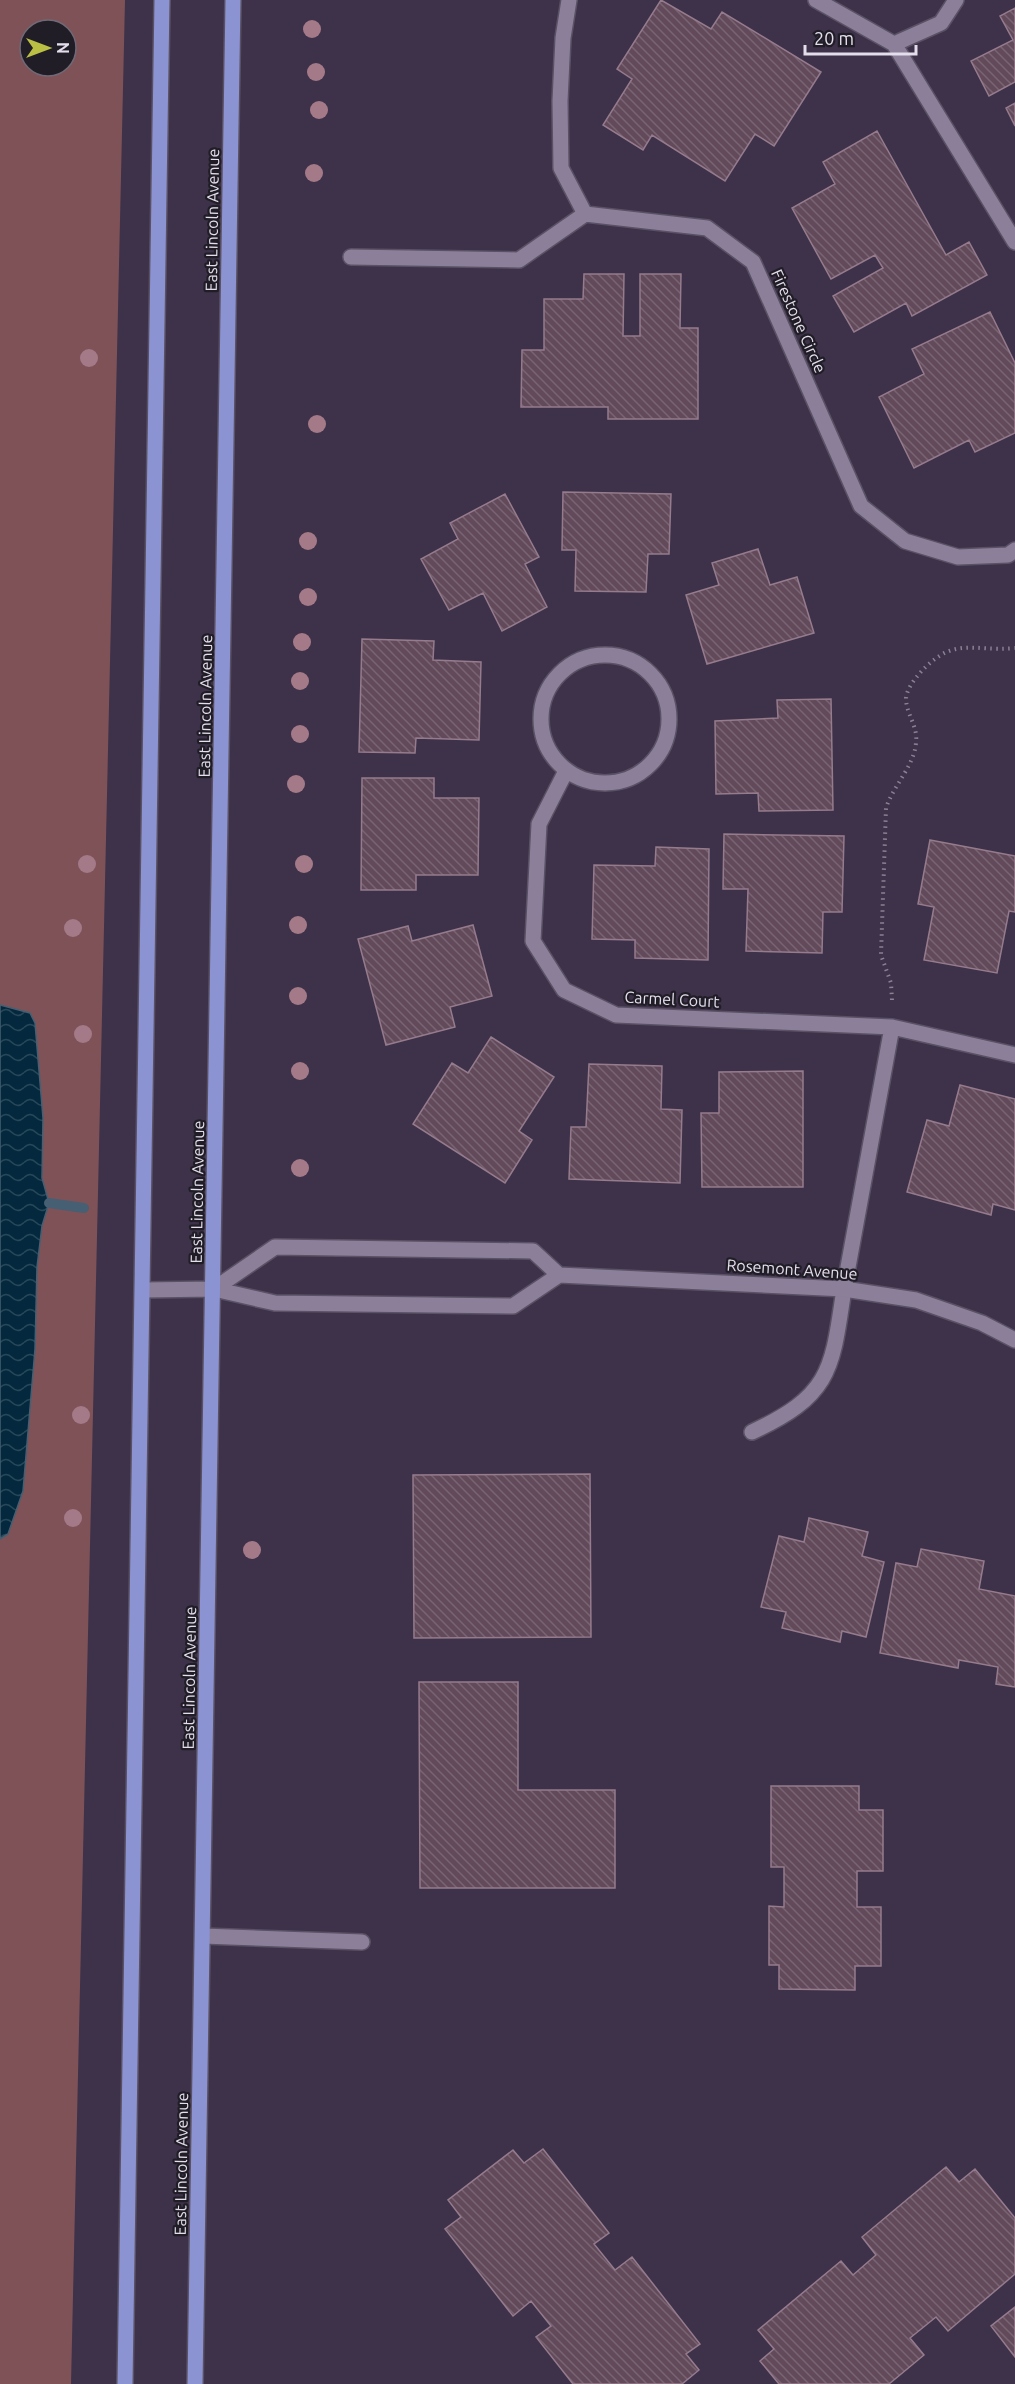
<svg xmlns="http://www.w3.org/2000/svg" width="1015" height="2384" viewBox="0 0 1015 2384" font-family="Ubuntu,sans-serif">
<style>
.green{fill:#7f5257;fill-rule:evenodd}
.water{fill:url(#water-waves);stroke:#475f72;stroke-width:1.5}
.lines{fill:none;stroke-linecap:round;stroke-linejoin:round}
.stream{stroke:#475f72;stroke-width:10}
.building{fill:url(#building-back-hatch);stroke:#967b8d;stroke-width:1.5}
.lane-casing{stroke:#5a5164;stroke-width:18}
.street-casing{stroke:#5a5164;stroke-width:18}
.primary-casing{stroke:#5a5164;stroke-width:18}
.path{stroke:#8a8194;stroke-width:4;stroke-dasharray:1.5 4.5;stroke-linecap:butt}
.lane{stroke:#8b7f9a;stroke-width:15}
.street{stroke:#8b7f9a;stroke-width:15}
.primary{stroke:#8c93d2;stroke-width:15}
.tree{fill:#a57a88}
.labels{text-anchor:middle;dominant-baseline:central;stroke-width:4.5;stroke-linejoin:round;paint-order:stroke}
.street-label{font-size:16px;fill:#e4deec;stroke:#211d27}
</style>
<defs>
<pattern id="water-waves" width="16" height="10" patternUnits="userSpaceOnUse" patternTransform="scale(1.5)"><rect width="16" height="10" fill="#04293e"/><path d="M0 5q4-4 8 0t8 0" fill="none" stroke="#28485a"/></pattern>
<pattern id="building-back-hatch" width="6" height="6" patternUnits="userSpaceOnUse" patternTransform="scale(1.5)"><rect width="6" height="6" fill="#624a5a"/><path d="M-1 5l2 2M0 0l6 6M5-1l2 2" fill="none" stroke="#786472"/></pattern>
</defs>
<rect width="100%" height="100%" fill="#3d3249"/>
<!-- green -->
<path class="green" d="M0 0H125L71 2384H0ZM30 30H66V66H30Z"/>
<!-- water -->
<path class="water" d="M0 1005 30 1013 35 1023 43 1118 42 1178 49 1203 42 1226 37 1267 35 1349 23 1491 8 1534 0 1539Z"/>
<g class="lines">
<!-- stream -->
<path class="stream" d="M49 1203 84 1208"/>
</g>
<!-- building -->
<path class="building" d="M661 0 711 29 722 12 821 72 774 146 755 134 725 181 652 135 643 150 603 125 632 79 617 69Z
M1015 8V82L989 96 971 61 1013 40 1000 16Z
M1015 103V126L1006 108Z
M877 131 946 255 969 242 987 275 912 316 906 303 854 332 833 296 883 268 875 255 831 279 792 208 835 184 823 162Z
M584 274H624L623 336H640V274H681L680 328H698V419H608V407H521L522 350H544V299H583Z
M990 312 1015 363V433L975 452 969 440 914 468 879 397 924 374 912 349Z
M563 492 671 494 669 554H648L646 592 575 591 576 550H562Z
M505 494 539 557 525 564 547 607 502 631 483 593 449 610 421 559 458 539 450 523Z
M758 549 770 585 797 577 814 633 707 664 686 595 719 585 712 563Z
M362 639 434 641 433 660 481 662 479 740 416 738 415 753 359 752Z
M831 699 833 810 759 811 758 793 716 794 715 721 778 718 777 700Z
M362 778H434V798H479L478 875H416V890H361Z
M724 834 844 836 842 912H823L822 953 746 951 748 889H723Z
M930 840 1015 856V912L1009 911 997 973 924 960 934 907 918 904Z
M656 847 709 849 708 960 635 958V940L592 939 594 865 655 866Z
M473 925 492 996 450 1007 455 1027 386 1045 358 939 408 926 412 941Z
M491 1037 554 1077 519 1131 532 1140 505 1183 413 1124 452 1063 468 1073Z
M589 1064 662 1066 661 1109 682 1110 680 1183 569 1179 571 1127H586Z
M803 1071V1187H702L701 1113H719V1072Z
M960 1085 1015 1099V1210L993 1204 991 1215 907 1192 927 1120 949 1126Z
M590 1474 591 1637 414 1638 413 1475Z
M809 1518 868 1532 862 1556 884 1562 866 1637 842 1631 840 1642 782 1628 786 1612 761 1607 779 1536 804 1542Z
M921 1549 984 1561 979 1589 1015 1596V1687L996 1684 998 1667 959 1660 958 1668 880 1653 896 1563 917 1567Z
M419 1682H518V1790H615V1888H420Z
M771 1786H859V1810H883V1871H857V1907H881V1966H855V1990L779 1989V1965H769V1906L784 1907V1867H771Z
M543 2149 609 2233 594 2244 615 2270 632 2257 700 2344 686 2354 699 2370 682 2384H573L536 2337 551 2326 531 2301 513 2316 445 2229 461 2217 448 2200 513 2150 524 2163Z
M946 2167 959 2182 975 2169 1015 2218V2274L948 2331 936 2317 910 2338 924 2355 889 2384H779L760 2361 774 2349 758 2330 841 2261 853 2275 876 2255 862 2237Z
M1015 2307V2357L991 2326Z"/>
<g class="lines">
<defs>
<path id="lane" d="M752 1432C832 1395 832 1369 844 1289
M203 1936 362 1942"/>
<path id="street" d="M569 0 563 38 560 101 561 168 585 214
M816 0 894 44 1015 242
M894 44 941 23 956 0
M585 214 707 228 753 262 861 506 905 541 958 557 1008 555 1015 550
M351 257 519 260 585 214
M541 719a64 64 0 1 1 128 0a64 64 0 1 1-128 0Z
M566 771 539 824 533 941 564 990 616 1015 892 1027 1015 1055
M214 1289 275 1247 533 1251 559 1275
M844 1289 892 1027
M144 1290 214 1289 275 1303 513 1306 559 1275 844 1289 916 1300 982 1323 1015 1340"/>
<path id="primary" d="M125 2384 162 0
M195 2384 233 0"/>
</defs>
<!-- lane casing -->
<use href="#lane" class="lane-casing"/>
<!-- street casing -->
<use href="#street" class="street-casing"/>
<!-- primary casing -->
<use href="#primary" class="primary-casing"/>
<!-- path -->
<path class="path" d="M892 1000 891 983 881 955 886 808C893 786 915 765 916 742 918 726 906 714 906 698 907 689 914 680 919 674 954 635 971 652 1015 648"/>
<!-- lane -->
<use href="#lane" class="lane"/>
<!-- street -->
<use href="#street" class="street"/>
<!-- primary -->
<use href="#primary" class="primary"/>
</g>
<!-- trees -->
<g class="tree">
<circle cx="312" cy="29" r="9"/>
<circle cx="316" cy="72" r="9"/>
<circle cx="319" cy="110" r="9"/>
<circle cx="314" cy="173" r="9"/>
<circle cx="89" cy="358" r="9"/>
<circle cx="317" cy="424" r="9"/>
<circle cx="308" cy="541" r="9"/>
<circle cx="308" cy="597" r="9"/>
<circle cx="302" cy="642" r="9"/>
<circle cx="300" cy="681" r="9"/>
<circle cx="300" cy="734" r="9"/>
<circle cx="296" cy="784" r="9"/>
<circle cx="87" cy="864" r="9"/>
<circle cx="304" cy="864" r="9"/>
<circle cx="298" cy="925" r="9"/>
<circle cx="73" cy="928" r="9"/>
<circle cx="298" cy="996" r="9"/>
<circle cx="83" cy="1034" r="9"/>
<circle cx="300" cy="1071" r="9"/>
<circle cx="300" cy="1168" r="9"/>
<circle cx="81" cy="1415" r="9"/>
<circle cx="73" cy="1518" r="9"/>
<circle cx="252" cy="1550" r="9"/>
</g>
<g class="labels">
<!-- street labels -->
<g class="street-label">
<text transform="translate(212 220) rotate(-89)">East Lincoln Avenue</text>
<text transform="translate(799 321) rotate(66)">Firestone Circle</text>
<text transform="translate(205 706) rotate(-89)">East Lincoln Avenue</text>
<text transform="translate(672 999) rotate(3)">Carmel Court</text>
<text transform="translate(197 1192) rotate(-89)">East Lincoln Avenue</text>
<text transform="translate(792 1269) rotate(4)">Rosemont Avenue</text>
<text transform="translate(189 1678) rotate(-89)">East Lincoln Avenue</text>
<text transform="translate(181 2164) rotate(-89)">East Lincoln Avenue</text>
</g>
</g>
<!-- north arrow -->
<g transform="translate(48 48) rotate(90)"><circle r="28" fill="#211d27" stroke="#6f6a76" stroke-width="1.5"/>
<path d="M0-4.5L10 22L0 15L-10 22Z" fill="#bbc045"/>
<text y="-9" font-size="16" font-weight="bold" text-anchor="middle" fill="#e4deec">N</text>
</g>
<!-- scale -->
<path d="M805 45v9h111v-9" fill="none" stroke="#e4deec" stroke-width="3"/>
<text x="814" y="45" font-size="18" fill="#e4deec" stroke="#211d27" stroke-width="4.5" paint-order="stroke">20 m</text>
</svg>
